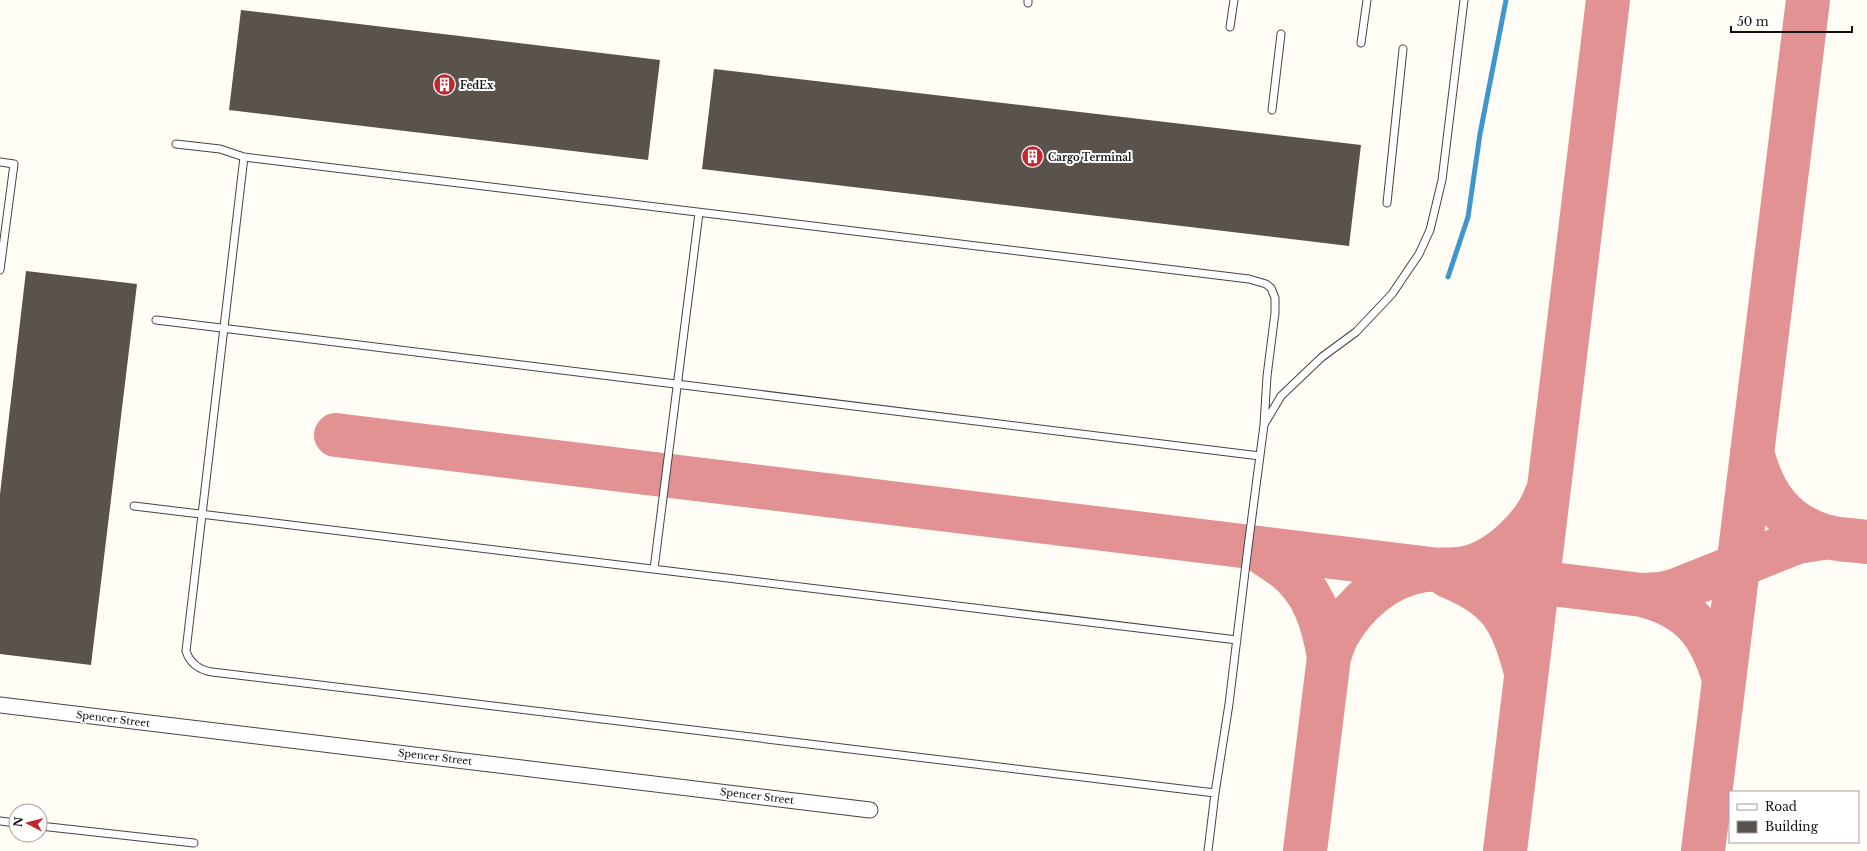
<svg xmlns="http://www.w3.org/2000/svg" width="1867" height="851" viewBox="0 0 1867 851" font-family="'Libre Baskerville',serif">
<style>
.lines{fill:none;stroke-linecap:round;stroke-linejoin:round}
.stream{stroke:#3f96cf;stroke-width:5}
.taxiway{stroke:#e29292;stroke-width:44}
.building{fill:#5a524d}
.lane-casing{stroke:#444;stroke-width:9}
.street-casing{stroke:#444;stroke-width:17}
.lane{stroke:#fff;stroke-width:7}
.street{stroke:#fff;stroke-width:15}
.labels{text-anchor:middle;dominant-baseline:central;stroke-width:4;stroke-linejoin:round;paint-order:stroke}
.poi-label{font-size:10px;font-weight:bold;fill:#111;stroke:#fff;text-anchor:start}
.street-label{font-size:10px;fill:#111;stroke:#fff}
</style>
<rect width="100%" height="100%" fill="#fffdf5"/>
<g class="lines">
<!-- stream -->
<path class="stream" d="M1448 277 1468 217 1480 134 1506 0"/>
<!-- taxiway -->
<path class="taxiway" d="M336 435 1642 595 1661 594 1677 590 1797 542 1829 537
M1752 452C1763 495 1783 524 1827 537 1840 540 1854 540 1867 542
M1257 548C1266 556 1276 561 1285 568 1314 591 1323 622 1329 657
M1448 576C1498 596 1512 618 1525 669
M1642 595C1690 607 1711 633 1724 680
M1305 851 1329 657C1332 649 1334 641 1338 634 1355 604 1385 577 1420 571 1435 568 1450 571 1465 568 1498 562 1535 526 1546 495
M1505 851 1608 0
M1703 851 1808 0"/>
</g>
<!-- building -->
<path class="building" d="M241 10 660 60 648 160 229 110Z
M714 69 1361 145 1349 246 702 169Z
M26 271 137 284 91 665 0 654V494Z"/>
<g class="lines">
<defs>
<path id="lane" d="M1028 3V0
M1230 27 1234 0
M1361 43 1367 0
M1272 110 1281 34
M176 144 220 149 244 157 1249 279 1266 284 1271 288 1275 298V313L1267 376 1264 425 1248 547 1229 704 1215 793 1208 851
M244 157 186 651C190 664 200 670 212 672L1215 793
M0 162 14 164 0 270
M1387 203 1403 49
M156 320 1260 456
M1265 423 1281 396 1322 357 1356 332 1392 294 1419 254 1430 230 1442 180 1464 0
M134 506 1237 640
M654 569 699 213
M0 821 16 823
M40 826 194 843"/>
<path id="street" d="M0 705 870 810"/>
</defs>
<!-- lane casing -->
<use href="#lane" class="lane-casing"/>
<!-- street casing -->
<use href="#street" class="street-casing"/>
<!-- lane -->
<use href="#lane" class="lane"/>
<!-- street -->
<use href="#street" class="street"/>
</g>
<!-- icons -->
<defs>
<symbol id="building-disc" viewBox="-11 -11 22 22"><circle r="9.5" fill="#c4262e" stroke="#fff"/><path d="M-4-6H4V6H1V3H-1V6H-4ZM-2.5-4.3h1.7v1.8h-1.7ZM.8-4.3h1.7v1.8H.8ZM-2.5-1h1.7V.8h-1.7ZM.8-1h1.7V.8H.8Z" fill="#fff"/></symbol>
</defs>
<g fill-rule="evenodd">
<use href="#building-disc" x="432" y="72" width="25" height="25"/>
<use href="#building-disc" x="1020" y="144" width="25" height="25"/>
</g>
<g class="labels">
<!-- poi labels -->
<g class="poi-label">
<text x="460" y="85">FedEx</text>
<text x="1048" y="157">Cargo Terminal</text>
</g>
<!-- street labels -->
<g class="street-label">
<text transform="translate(113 719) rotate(7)">Spencer Street</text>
<text transform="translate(435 757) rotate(7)">Spencer Street</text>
<text transform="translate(757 796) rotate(7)">Spencer Street</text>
</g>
</g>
<!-- legend -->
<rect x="1729" y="791" width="130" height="52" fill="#ffffff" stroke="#a0a0a0"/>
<rect x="1737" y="804" width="20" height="6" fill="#ffffff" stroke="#a0a0a0"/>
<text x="1765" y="811" font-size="12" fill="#111111">Road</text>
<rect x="1737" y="821" width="20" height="12" fill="#5a524d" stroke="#a0a0a0"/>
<text x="1765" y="831" font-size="12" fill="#111111">Building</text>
<!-- north arrow -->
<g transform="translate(28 823) rotate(277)"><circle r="19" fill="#ffffff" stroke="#a0a0a0"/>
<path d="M0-3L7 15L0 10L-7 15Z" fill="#c4262e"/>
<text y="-6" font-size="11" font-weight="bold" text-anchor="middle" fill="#111111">N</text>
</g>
<!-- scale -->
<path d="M1731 26v6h121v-6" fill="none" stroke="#111111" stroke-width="2"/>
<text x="1737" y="26" font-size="12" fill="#111111" stroke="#ffffff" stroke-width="3" paint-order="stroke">50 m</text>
</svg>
